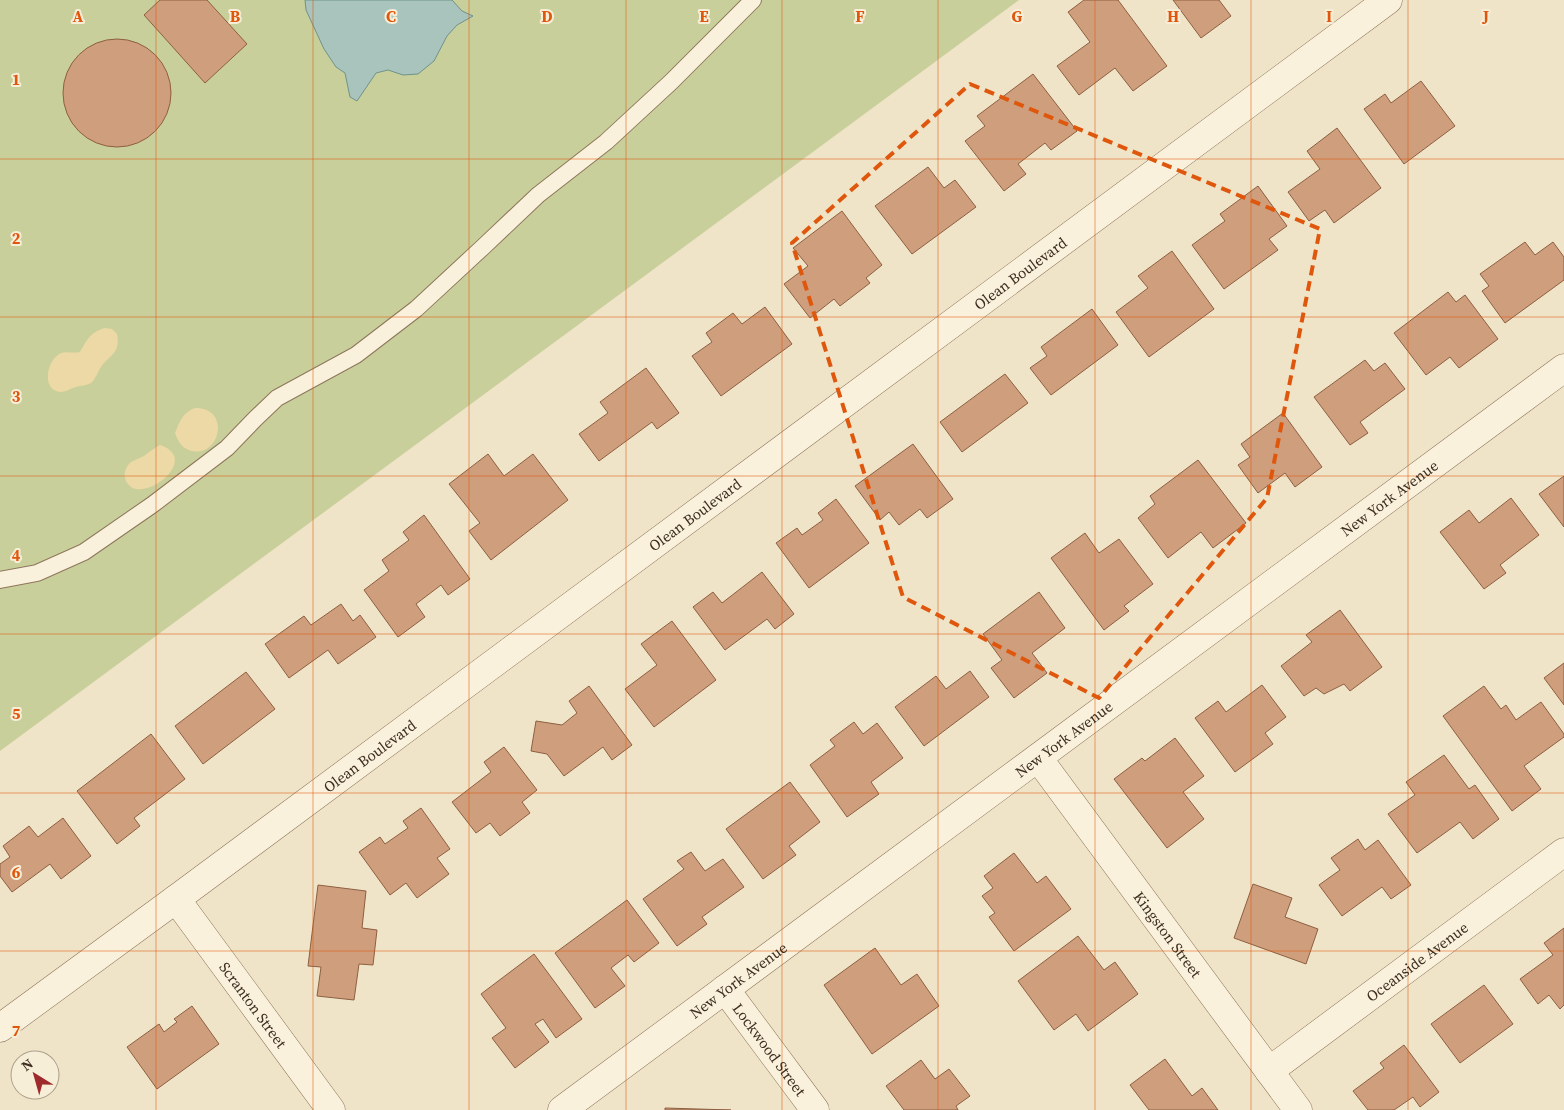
<svg xmlns="http://www.w3.org/2000/svg" width="1564" height="1110" viewBox="0 0 1564 1110" font-family="'Source Serif 4',serif">
<style>
.green{fill:#c9cf9b}
.sand{fill:#ecd9a5}
.water{fill:#a9c4bc;stroke:#6f938a}
.building{fill:#cf9f7d;stroke:#8d5f41}
.lines{fill:none;stroke-linecap:round;stroke-linejoin:round}
.service-casing{stroke:#8d765c;stroke-width:18}
.minor-casing{stroke:#8d765c;stroke-width:29}
.tertiary-casing{stroke:#8d765c;stroke-width:29}
.service{stroke:#faf1dc;stroke-width:16}
.minor{stroke:#faf1dc;stroke-width:28}
.tertiary{stroke:#faf1dc;stroke-width:28}
.marked{fill:none;stroke:#df570d;stroke-width:4;stroke-dasharray:10 6;stroke-linejoin:round}
.grid{fill:none;stroke:#df570d;stroke-width:1;stroke-opacity:0.55}
.labels{text-anchor:middle;dominant-baseline:central;stroke-width:4;stroke-linejoin:round;paint-order:stroke}
.street-label{font-size:15px;fill:#3d2e20;stroke:#f7eed8}
.grid-label{font-size:16px;text-anchor:middle;font-weight:bold;fill:#df570d;stroke:#f7eed8;stroke-width:4;stroke-linejoin:round;paint-order:stroke}
</style>
<rect width="100%" height="100%" fill="#f0e4c8"/>
<!-- green -->
<path class="green" d="M0 0H1019L0 751Z"/>
<!-- sand -->
<path class="sand" d="M105 328 112 329 117 334C120 350 114 353 104 363 98 369 97 378 91 383 86 386 81 385 76 387 71 388 66 392 61 392 42 391 46 363 58 355 65 350 72 354 80 352 87 340 90 332 105 328Z
M195 408C233 408 219 461 189 450 181 447 178 441 175 433 180 421 183 412 195 408Z
M160 445C193 456 164 487 142 489 137 490 132 489 128 484 122 477 125 465 133 461 137 459 140 458 144 456 149 452 154 448 160 445Z"/>
<!-- water -->
<path class="water" d="M305 0H452L462 11 473 16 457 25 447 36 434 61 418 74 403 75 388 70 376 73 357 101 350 97 345 73 336 67 324 49 306 10Z"/>
<!-- building -->
<path class="building" d="M160 0H207L247 44 205 83 144 15Z
M1084 0H1118L1167 66 1133 91 1115 68 1079 95 1057 66 1090 42 1068 12Z
M1173 0H1219L1231 16 1201 38Z
M63 93a54 54 0 1 1 108 0a54 54 0 1 1-108 0Z
M1033 74 1077 131 1051 150 1045 143 1018 164 1026 174 1004 191 965 141 985 126 977 116Z
M1421 81 1455 126 1404 164 1364 109 1385 94 1391 103Z
M1337 128 1381 188 1334 223 1325 210 1309 221 1288 192 1320 169 1307 151Z
M928 167 944 188 955 180 976 207 912 254 875 206Z
M1258 186 1287 226 1269 239 1278 250 1224 289 1192 245 1225 221 1220 214Z
M842 211 882 265 866 278 870 283 840 306 834 299 810 318 784 284 808 266 793 248Z
M1525 242 1535 255 1553 242 1564 257V280L1505 323 1482 291 1489 286 1480 274Z
M1172 251 1214 309 1149 357 1116 312 1148 288 1138 276Z
M1448 292 1456 302 1465 295 1498 339 1459 368 1450 357 1426 375 1394 333Z
M765 307 792 344 721 396 692 356 712 342 706 333 733 313 742 324Z
M1092 309 1118 345 1051 395 1030 368 1047 356 1041 347Z
M1365 360 1374 371 1385 363 1405 389 1360 422 1368 433 1350 445 1314 397Z
M646 368 679 413 657 429 652 422 599 461 579 434 608 413 600 402Z
M1005 374 1028 403 962 452 940 422Z
M1283 413 1322 467 1295 487 1285 473 1258 493 1238 465 1250 457 1241 444Z
M913 444 953 499 927 518 920 509 899 525 889 512 880 520 855 486Z
M488 454 504 476 533 454 568 500 491 560 469 531 480 523 449 484Z
M1198 460 1246 523 1213 548 1201 532 1168 558 1138 518 1155 504 1150 496Z
M1564 476V527L1539 494Z
M1511 498 1539 535 1500 565 1506 573 1484 589 1440 532 1469 510 1479 523Z
M836 499 869 543 809 588 776 543 797 528 802 535 823 520 818 513Z
M424 515 470 579 448 595 441 585 416 604 425 617 398 637 364 590 389 571 382 560 409 540 403 532Z
M1085 533 1099 553 1119 539 1153 584 1124 606 1129 611 1104 630 1051 558Z
M762 572 794 614 775 629 767 619 725 650 693 607 713 592 722 603Z
M1039 592 1065 628 1032 653 1047 673 1014 698 991 668 1002 660 983 634Z
M341 604 353 621 360 615 376 637 338 664 328 650 289 678 265 644 304 616 311 625Z
M1340 610 1382 667 1350 691 1344 684 1324 694 1316 688 1304 696 1281 666 1312 642 1306 635Z
M672 621 716 680 654 727 625 689 657 665 641 644Z
M1564 663V705L1544 678Z
M970 671 989 697 924 746 895 707 936 676 946 689Z
M246 672 275 709 203 764 175 726Z
M1262 685 1286 717 1265 733 1273 744 1235 772 1195 718 1218 701 1226 712Z
M589 686 632 745 612 760 603 747 564 776 547 754 531 751 536 721 562 725 577 713 569 701Z
M1484 686 1501 709 1506 705 1516 720 1541 702 1564 734V737L1524 766 1541 789 1512 811 1443 716Z
M854 722 863 734 877 723 903 758 871 782 879 794 847 817 810 765 835 746 830 740Z
M151 734 185 779 134 818 140 826 117 844 77 791Z
M1175 738 1204 776 1183 792 1204 819 1167 848 1114 779 1142 758 1145 761Z
M504 747 537 790 522 802 530 813 500 836 490 823 476 833 452 802 491 772 484 762Z
M1444 755 1469 789 1475 785 1499 819 1473 839 1460 822 1417 853 1388 814 1415 795 1406 782Z
M790 782 820 822 789 846 796 855 763 879 726 829Z
M421 808 450 849 437 858 449 874 417 898 406 883 390 895 359 852 380 837 385 844 408 828 403 821Z
M63 818 91 856 61 879 50 864 12 892 0 876V864L10 857 3 846 29 826 38 837Z
M1358 839 1365 850 1378 840 1411 885 1391 899 1382 887 1342 916 1319 885 1340 870 1331 858Z
M691 852 705 871 723 859 744 887 702 917 707 924 677 946 643 899 684 869 677 861Z
M1014 853 1037 883 1046 876 1071 909 1014 951 989 917 995 913 982 896 993 888 984 876Z
M1253 884 1292 898 1285 917 1318 929 1306 964 1234 938Z
M318 885 366 891 362 928 377 930 373 965 359 964 354 1000 317 996 321 967 308 966Z
M627 900 659 943 634 962 628 955 611 968 625 986 595 1008 555 953Z
M1564 928V1005L1560 1009 1549 995 1538 1004 1520 979 1553 955 1544 943Z
M1078 936 1104 970 1115 962 1138 994 1088 1031 1076 1014 1054 1030 1018 981Z
M875 948 901 985 917 974 939 1006 872 1054 824 985Z
M534 954 582 1019 556 1038 543 1019 535 1024 549 1042 515 1068 492 1038 506 1028 481 994Z
M1484 985 1513 1024 1460 1063 1431 1024Z
M192 1006 219 1044 157 1089 127 1047 159 1024 164 1032 177 1022 174 1019Z
M1404 1045 1439 1092 1420 1107 1413 1097 1394 1110H1368L1353 1091 1384 1068 1380 1063Z
M1165 1059 1192 1096 1202 1088 1218 1110H1149L1130 1085Z
M921 1060 935 1079 949 1069 970 1096 956 1106 958 1110H904L886 1086Z
M665 1108 731 1110H665Z"/>
<g class="lines">
<defs>
<path id="service" d="M0 580 37 573 84 552 152 505 227 448 255 419 277 398 356 355 416 309 482 248 538 195 606 142 671 82 753 0"/>
<g id="minor">
<path id="s1" d="M1038 758 1298 1110"/>
<path id="s2" d="M176 899 331 1110"/>
<path id="s3" d="M725 989 815 1110"/>
<path id="s4" d="M1269 1071 1564 852"/>
<path id="s5" d="M562 1110 1564 368"/>
</g>
<g id="tertiary">
<path id="s6" d="M0 1028 176 899 1388 0"/>
</g>
</defs>
<!-- service casing -->
<use href="#service" class="service-casing"/>
<!-- minor casing -->
<use href="#minor" class="minor-casing"/>
<!-- tertiary casing -->
<use href="#tertiary" class="tertiary-casing"/>
<!-- service -->
<use href="#service" class="service"/>
<!-- minor -->
<use href="#minor" class="minor"/>
<!-- tertiary -->
<use href="#tertiary" class="tertiary"/>
</g>
<!-- marked area -->
<path class="marked" d="M970 84 1320 229 1267 498 1099 698 903 597 792 243Z"/>
<!-- grid -->
<path class="grid" d="M156 0V1110M313 0V1110M469 0V1110M626 0V1110M782 0V1110M938 0V1110M1095 0V1110M1251 0V1110M1408 0V1110M0 159H1564M0 317H1564M0 476H1564M0 634H1564M0 793H1564M0 951H1564"/>
<g class="labels">
<!-- street labels -->
<g class="street-label">
<text stroke="none"><textPath href="#s6" startOffset="1269">Olean Boulevard</textPath></text>
<text stroke="none"><textPath href="#s5" startOffset="1029">New York Avenue</textPath></text>
<text stroke="none"><textPath href="#s6" startOffset="864">Olean Boulevard</textPath></text>
<text stroke="none"><textPath href="#s5" startOffset="624">New York Avenue</textPath></text>
<text stroke="none"><textPath href="#s6" startOffset="459">Olean Boulevard</textPath></text>
<text stroke="none"><textPath href="#s1" startOffset="219">Kingston Street</textPath></text>
<text stroke="none"><textPath href="#s4" startOffset="184">Oceanside Avenue</textPath></text>
<text stroke="none"><textPath href="#s5" startOffset="219">New York Avenue</textPath></text>
<text stroke="none"><textPath href="#s2" startOffset="131">Scranton Street</textPath></text>
<text stroke="none"><textPath href="#s3" startOffset="75">Lockwood Street</textPath></text>
</g>
</g>
<g class="grid-label">
<text x="78" y="22">A</text>
<text x="235" y="22">B</text>
<text x="391" y="22">C</text>
<text x="547" y="22">D</text>
<text x="704" y="22">E</text>
<text x="860" y="22">F</text>
<text x="1017" y="22">G</text>
<text x="1173" y="22">H</text>
<text x="1329" y="22">I</text>
<text x="1486" y="22">J</text>
<text x="16" y="85">1</text>
<text x="16" y="244">2</text>
<text x="16" y="402">3</text>
<text x="16" y="561">4</text>
<text x="16" y="719">5</text>
<text x="16" y="878">6</text>
<text x="16" y="1036">7</text>
</g>
<!-- north arrow -->
<g transform="translate(35 1075) rotate(323)"><circle r="24" fill="#f7eed8" stroke="#ada18e"/>
<path d="M0-4L9 19L0 12L-9 19Z" fill="#9e2a2b"/>
<text y="-8" font-size="14" font-weight="bold" text-anchor="middle" fill="#3d2e20">N</text>
</g>
</svg>
